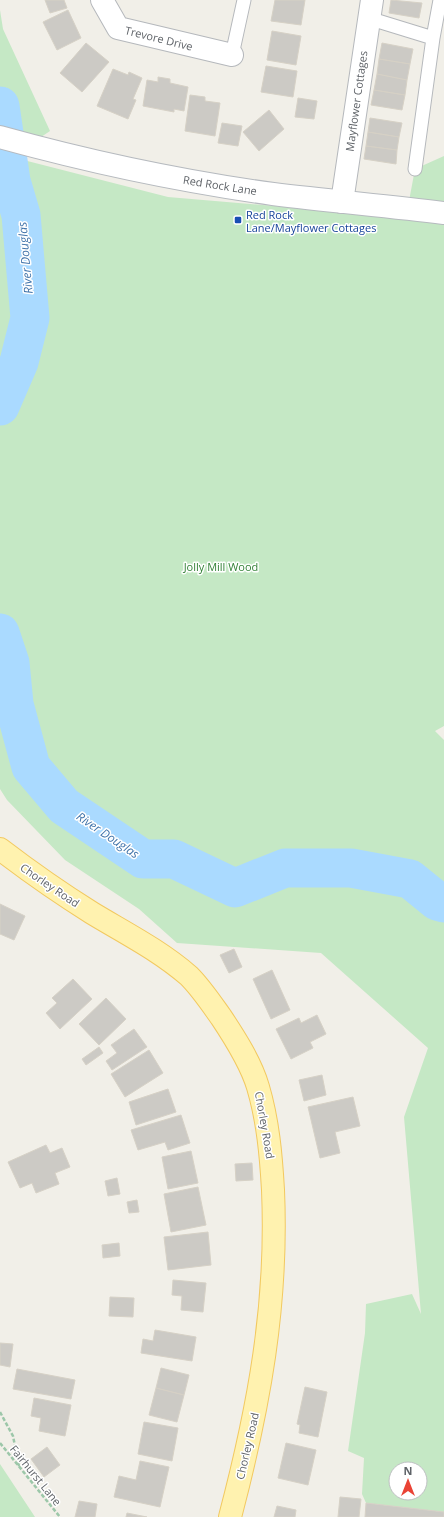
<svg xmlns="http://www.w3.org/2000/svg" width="444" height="1517" viewBox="0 0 444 1517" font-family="'Open Sans',sans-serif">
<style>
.green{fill:#c5e8c5;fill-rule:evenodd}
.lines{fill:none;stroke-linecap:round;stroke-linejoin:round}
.river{stroke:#aadaff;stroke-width:39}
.building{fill:#cccac5;stroke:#d6d1c6}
.service-casing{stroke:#b5b8bc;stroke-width:15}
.minor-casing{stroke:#b5b8bc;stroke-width:24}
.secondary-casing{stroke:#b6babf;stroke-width:24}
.primary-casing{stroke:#f2c960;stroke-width:24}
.path{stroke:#9cc7a9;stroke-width:2.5;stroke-dasharray:4 2;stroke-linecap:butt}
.service{stroke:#fff;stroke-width:13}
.minor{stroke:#fff;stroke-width:22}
.secondary{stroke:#fff;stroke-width:22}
.primary{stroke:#fff2af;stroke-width:22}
.transit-dot{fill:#1a4fb4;stroke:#fff;stroke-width:1.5}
.labels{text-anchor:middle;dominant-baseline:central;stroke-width:3;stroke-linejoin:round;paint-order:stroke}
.street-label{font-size:11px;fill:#5f6368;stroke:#fff}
.transit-label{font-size:11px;fill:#164399;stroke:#fff;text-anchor:start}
.park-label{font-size:11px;fill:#348238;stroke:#fff}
.water-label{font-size:12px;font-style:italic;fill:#4174aa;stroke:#fff}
</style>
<rect width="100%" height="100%" fill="#f1efe8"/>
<!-- green -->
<path class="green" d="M0 10 3 29 50 131 41 137 0 125Z
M0 154 168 197 406 217 415 169 444 156V726L435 731 444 740V1512L366 1503 362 1494 364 1458 348 1451 365 1333 366 1304 412 1294 421 1314 404 1117 428 1048 321 953 177 943 139 909 65 860 7 800 0 789ZM396 1469H420V1493H396Z
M0 1464 35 1517H0Z"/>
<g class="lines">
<!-- river -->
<path class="river" d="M0 106 11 181 21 215 30 318 19 362 0 406
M0 633 10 663 14 704 31 767 64 806 143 859H174L235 888 285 868H351L410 879 437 901 444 903"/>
</g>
<!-- building -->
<path class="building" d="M45 0H64L67 8 50 13Z
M275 0H305L301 25 271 21Z
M391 0 422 3 419 18 389 13Z
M68 10 81 38 57 50 43 22Z
M272 31 301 36 296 65 267 60Z
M86 43 109 62 82 92 60 73Z
M382 43 413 49 410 64 379 59Z
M379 59 410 64 407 80 377 74Z
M266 66 297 71 293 97 261 92Z
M113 69 128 75 129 72 142 78 133 99 136 100 128 119 97 106Z
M377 74 407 80 405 95 374 90Z
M158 77 170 79V83L188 87 184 111 174 109V112L143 106 147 80 158 82Z
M374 90 405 95 402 110 371 105Z
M190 95 205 97V101L220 103 215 136 185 131Z
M298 98 317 101 314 119 295 117Z
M269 110 284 129 259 151 243 132Z
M370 118 402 123 399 137 368 132Z
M222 123 242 126 238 146 218 143Z
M368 132 399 137 397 150 366 146Z
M366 146 397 150 396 164 364 159Z
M0 904 25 916 14 940 0 934Z
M234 949 242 967 229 973 220 955Z
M272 970 290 1010 271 1019 253 979Z
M73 979 92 999 60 1029 46 1013 57 1003 52 998Z
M106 998 126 1019 99 1045 79 1024Z
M317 1015 326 1034 310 1042 313 1048 291 1059 276 1029 299 1018 301 1023Z
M134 1029 147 1047 112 1070 106 1061 117 1053 111 1045Z
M99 1047 103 1053 86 1065 82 1059Z
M149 1050 163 1073 125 1097 111 1074Z
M322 1075 326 1095 304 1101 299 1080Z
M168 1089 176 1112 136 1125 129 1102Z
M353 1097 360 1126 335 1132 340 1153 320 1158 308 1107Z
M181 1115 190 1143 168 1150 165 1142 138 1150 131 1130Z
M46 1145 50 1153 62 1148 70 1167 55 1173 59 1184 36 1193 32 1183 20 1188 8 1162Z
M191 1151 198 1183 168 1189 162 1157Z
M252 1163 253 1180 236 1181 235 1164Z
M117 1178 120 1194 108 1196 105 1181Z
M198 1187 206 1225 171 1232 164 1194Z
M137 1200 139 1212 129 1213 127 1202Z
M208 1232 211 1265 168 1270 164 1237Z
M119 1243 120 1256 103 1258 102 1245Z
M173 1280 206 1283 203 1312 181 1310 182 1296 172 1295Z
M110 1297 134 1298 133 1317 109 1316Z
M155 1330 196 1337 192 1361 141 1353 143 1339 153 1341Z
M0 1343 13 1344 10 1367 0 1365Z
M161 1368 189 1375 184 1395 156 1388Z
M17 1369 75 1380 71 1399 13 1389Z
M305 1387 327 1392 318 1437 299 1433 300 1425 297 1424Z
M156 1388 184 1395 177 1422 149 1415Z
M34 1398 71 1405 65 1436 39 1431 41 1418 31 1416Z
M144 1422 178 1428 172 1461 138 1454Z
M286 1443 316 1450 308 1485 278 1478Z
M47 1447 60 1465 44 1477 31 1459Z
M140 1461 169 1467 160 1507 114 1497 119 1476 136 1480Z
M340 1497 361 1499 359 1517H338Z
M79 1501 97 1504 95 1517H75Z
M366 1503 444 1512V1517H365Z
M277 1506 296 1510 295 1517H274Z
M127 1513 147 1517H126Z"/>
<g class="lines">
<defs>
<path id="service" d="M368 18 433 38
M232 55 244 0
M415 169 433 38 440 0"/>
<path id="minor" d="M102 0 118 28 232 55
M342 202 372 0"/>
<path id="secondary" d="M0 137C90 162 180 181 273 194 330 201 387 206 444 213"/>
<path id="primary" d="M0 849C30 872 60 893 92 913 125 933 159 950 189 976 201 988 211 1003 221 1017 235 1038 251 1063 258 1087 268 1121 271 1155 273 1190 278 1304 259 1407 230 1517"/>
</defs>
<!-- service casing -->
<use href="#service" class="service-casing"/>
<!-- minor casing -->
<use href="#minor" class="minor-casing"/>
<!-- secondary casing -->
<use href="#secondary" class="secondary-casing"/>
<!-- primary casing -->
<use href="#primary" class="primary-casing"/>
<!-- path -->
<path class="path" d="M0 1412 13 1436 19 1466
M0 1443 60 1517"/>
<!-- service -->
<use href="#service" class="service"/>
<!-- minor -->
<use href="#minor" class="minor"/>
<!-- secondary -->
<use href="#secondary" class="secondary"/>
<!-- primary -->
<use href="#primary" class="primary"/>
</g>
<!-- markers -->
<rect class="transit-dot" x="234" y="216" width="8" height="8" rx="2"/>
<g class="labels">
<!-- street labels -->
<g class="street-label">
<text transform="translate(159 38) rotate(14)">Trevore Drive</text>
<text transform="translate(356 101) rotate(-82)">Mayflower Cottages</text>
<text transform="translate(220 185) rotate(9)">Red Rock Lane</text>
<text transform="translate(50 885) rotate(34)">Chorley Road</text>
<text transform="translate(265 1125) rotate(80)">Chorley Road</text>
<text transform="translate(247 1446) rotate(-77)">Chorley Road</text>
<text transform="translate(36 1475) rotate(51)">Fairhurst Lane</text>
</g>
<!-- transit labels -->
<g class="transit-label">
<text x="246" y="214">Red Rock<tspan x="246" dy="13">Lane/Mayflower Cottages</tspan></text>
</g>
<!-- park labels -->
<g class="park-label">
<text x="221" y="566">Jolly Mill Wood</text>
</g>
<!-- water labels -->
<g class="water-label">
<text transform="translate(25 258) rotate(-95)">River Douglas</text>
<text transform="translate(108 835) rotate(34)">River Douglas</text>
</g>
</g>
<!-- north arrow -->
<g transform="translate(408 1481)"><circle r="19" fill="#ffffff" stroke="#bfc1c3"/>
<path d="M0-3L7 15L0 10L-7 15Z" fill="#ea4335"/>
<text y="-6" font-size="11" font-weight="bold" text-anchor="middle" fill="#5f6368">N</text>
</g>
</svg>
